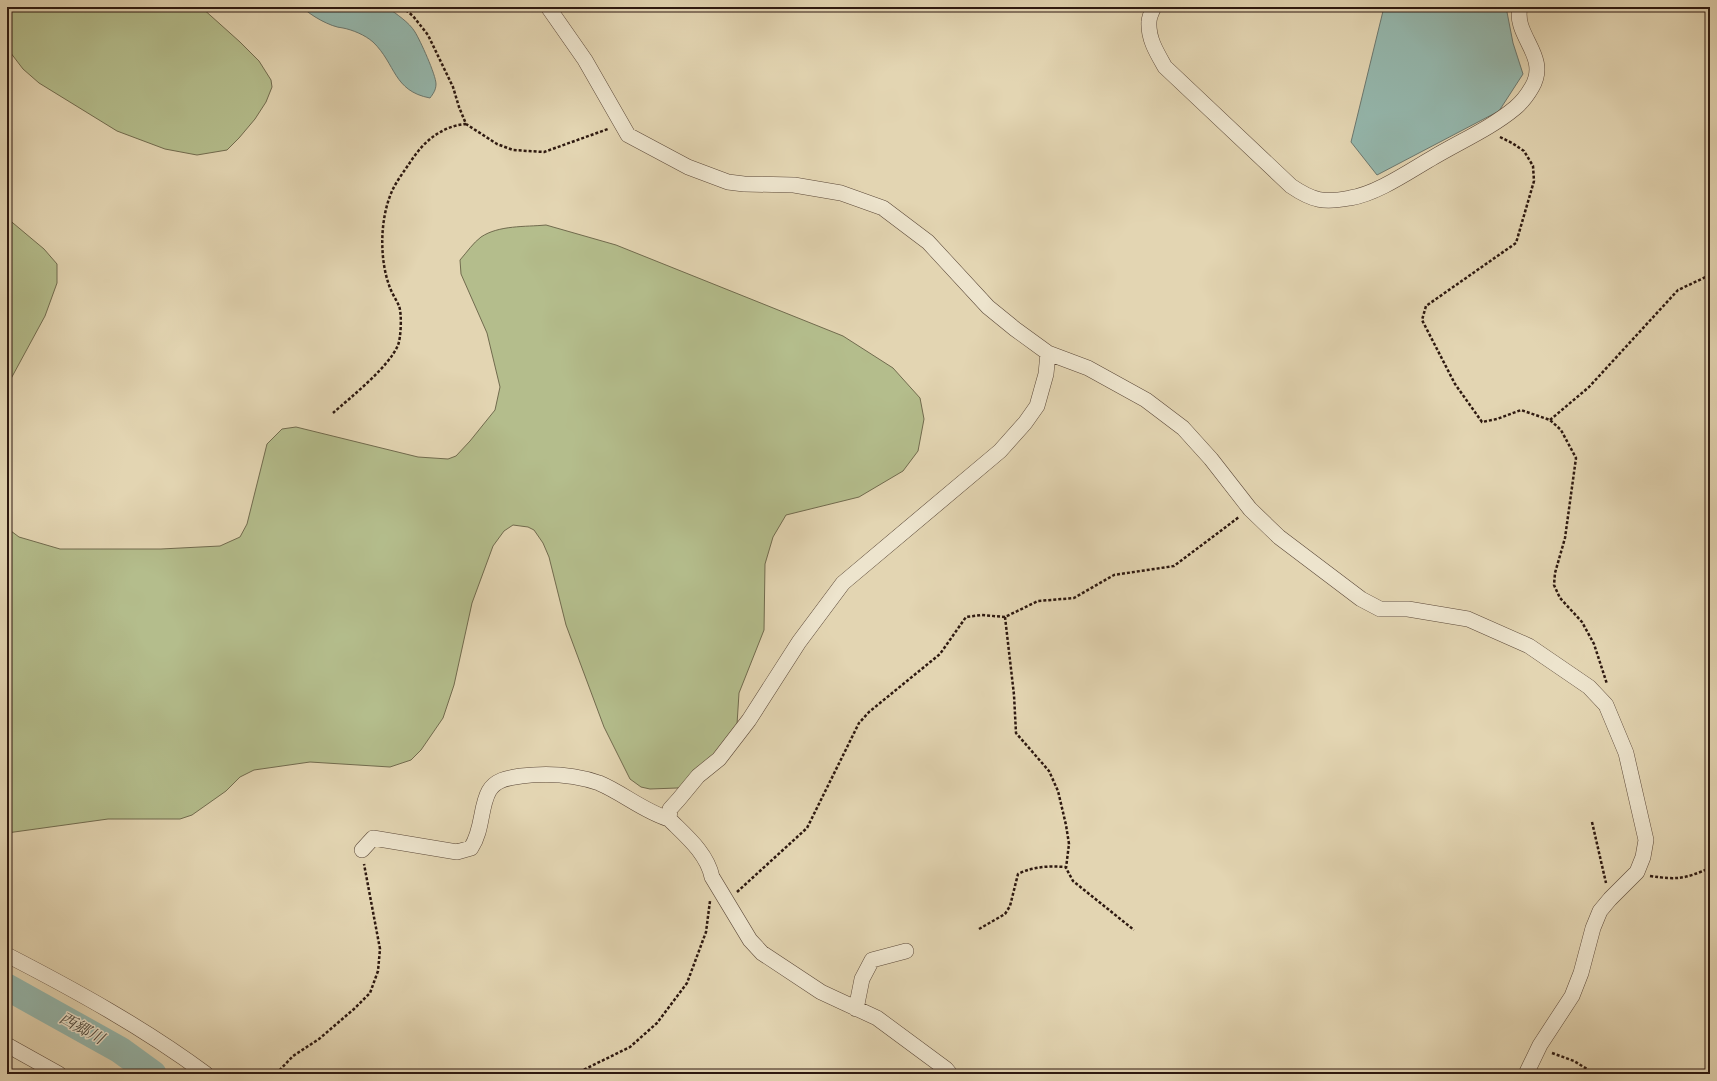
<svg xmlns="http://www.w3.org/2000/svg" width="1717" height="1081" viewBox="0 0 1717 1081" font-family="'IM FELL Great Primer','Noto Serif JP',serif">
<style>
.green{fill:#b4bd8c;stroke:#716b4e}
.water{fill:#95b8ae;stroke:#6c786f}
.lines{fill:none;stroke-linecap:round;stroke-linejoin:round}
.river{stroke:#95b8ae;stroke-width:27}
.minor-casing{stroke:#5b4838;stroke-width:16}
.path{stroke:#2e1910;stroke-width:2.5;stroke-dasharray:3 2;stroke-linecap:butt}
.minor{stroke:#ede4cd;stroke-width:15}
.labels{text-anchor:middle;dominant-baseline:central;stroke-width:3;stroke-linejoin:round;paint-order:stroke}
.water-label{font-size:16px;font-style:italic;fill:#4d493f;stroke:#ede4cd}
</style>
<rect width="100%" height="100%" fill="#e3d5b2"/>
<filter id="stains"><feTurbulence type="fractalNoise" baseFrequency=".005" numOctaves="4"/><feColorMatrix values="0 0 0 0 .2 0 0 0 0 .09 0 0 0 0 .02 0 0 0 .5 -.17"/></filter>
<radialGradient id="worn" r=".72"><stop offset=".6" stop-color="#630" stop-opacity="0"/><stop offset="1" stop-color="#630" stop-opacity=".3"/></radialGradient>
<!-- green -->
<path class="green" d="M7 7H201L240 42 259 61 271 80 272 87 266 102 255 119 239 138 227 150 197 155 165 149 117 131 39 83 23 69 7 48Z
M7 218 44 249 57 264V283L45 316 7 386Z
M546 225 616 245 843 336 893 368 920 398 924 419 918 451 903 471 859 497 786 515 773 537 765 564 764 630 739 693 736 740 728 759 719 768 703 781 677 788 650 789 641 787 630 779 604 727 566 625 549 557 543 543 534 530 528 527 513 525 504 531 493 546 472 603 454 685 443 718 421 750 411 760 390 767 310 762 254 770 240 777 226 791 192 815 180 819H108L7 833V528L19 537 60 549H161L220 546 240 537 247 524 267 444 282 429 296 427 418 457 448 459 456 456 470 441 495 410 500 387 487 333 461 274 460 260C467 252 473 243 481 237 499 225 525 227 546 225Z"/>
<!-- water -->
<path class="water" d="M302 7H387C396 14 409 22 415 32 420 40 436 75 436 84 436 90 433 94 430 98 393 91 396 64 373 42 365 35 353 30 343 28 330 27 310 15 302 7Z
M1384 7H1506L1513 43 1523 74 1499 111 1377 175 1351 142Z"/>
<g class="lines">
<!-- river -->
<path class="river" d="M7 987 120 1050 153 1074"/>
<defs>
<path id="minor" d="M548 7 585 60 628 135 688 167 728 182 744 184 794 185 841 193 883 208 928 242 988 307 1015 329 1048 353 1088 368 1146 400 1183 428 1211 459 1250 509 1279 537 1361 599 1380 609H1408L1468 619 1529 646 1589 687 1606 705 1626 753 1646 840 1643 857 1637 872 1610 899 1600 911 1593 928 1581 973 1572 996 1540 1045 1526 1074
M1154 7C1152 11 1149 17 1149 22 1148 39 1157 53 1165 67L1291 186C1313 201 1324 203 1350 198 1377 194 1411 170 1434 157 1461 141 1491 128 1515 108 1521 103 1528 94 1532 87 1550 56 1513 36 1520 7
M362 850 373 838 457 852 471 848C483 830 480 807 489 791 496 779 509 778 521 776 547 773 573 774 599 783 623 793 643 811 669 819
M7 955C75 990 144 1028 206 1074
M856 1009 862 979 872 960 906 951
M7 1045 59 1074
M950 1074 946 1069 877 1018 821 992 762 953 750 940 712 877C707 853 686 836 669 819L670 809 679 799 698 776 719 759 749 720 799 642 843 583 1000 451 1025 423 1037 406 1046 374 1048 353"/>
</defs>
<!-- minor casing -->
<use href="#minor" class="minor-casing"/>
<!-- path -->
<path class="path" d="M402 7 413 16 428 35 453 87 459 107 466 124 497 144 513 150 544 152 608 129
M1500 137 1512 143 1524 151 1533 166 1534 181 1516 243 1426 306 1422 320 1455 384 1482 422 1497 419 1521 410 1550 420 1561 430 1576 458 1565 538 1555 573 1554 585 1560 598 1582 622 1594 644 1607 684
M333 413C351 397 389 367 398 345 401 338 402 313 399 306 396 299 391 292 389 285 379 257 380 216 393 189 398 179 405 170 411 161 424 141 442 126 466 124
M1550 420 1589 387 1678 290 1710 275
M1005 617 1014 695 1016 733 1049 771 1058 791 1066 825 1069 844 1066 868 1073 881 1134 930
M1592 822 1606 883
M1650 876C1678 880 1684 879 1710 868
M737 892 807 828 859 723 869 712 940 654 966 617 982 615 1005 617 1038 601 1074 598 1114 575 1174 566 1239 517
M979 929 1005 914 1010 906 1018 874C1034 866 1049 866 1066 867
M1552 1053 1574 1061 1595 1074
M276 1074 293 1056 319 1039 354 1009 370 993 378 971 380 949 364 864
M575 1074 630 1047 657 1023 687 983 706 932 710 901"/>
<!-- minor -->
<use href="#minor" class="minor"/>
</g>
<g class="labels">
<!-- water labels -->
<g class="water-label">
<text transform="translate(82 1028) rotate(29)">西郷川</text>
</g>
</g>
<!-- margin -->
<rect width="1717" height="1081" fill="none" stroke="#e3d5b2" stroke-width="24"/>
<rect x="8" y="8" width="1701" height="1065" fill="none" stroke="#2e1910" stroke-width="2"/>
<rect x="12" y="12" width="1693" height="1057" fill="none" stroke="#2e1910"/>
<rect width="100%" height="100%" filter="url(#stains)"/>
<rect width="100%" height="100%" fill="url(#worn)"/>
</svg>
